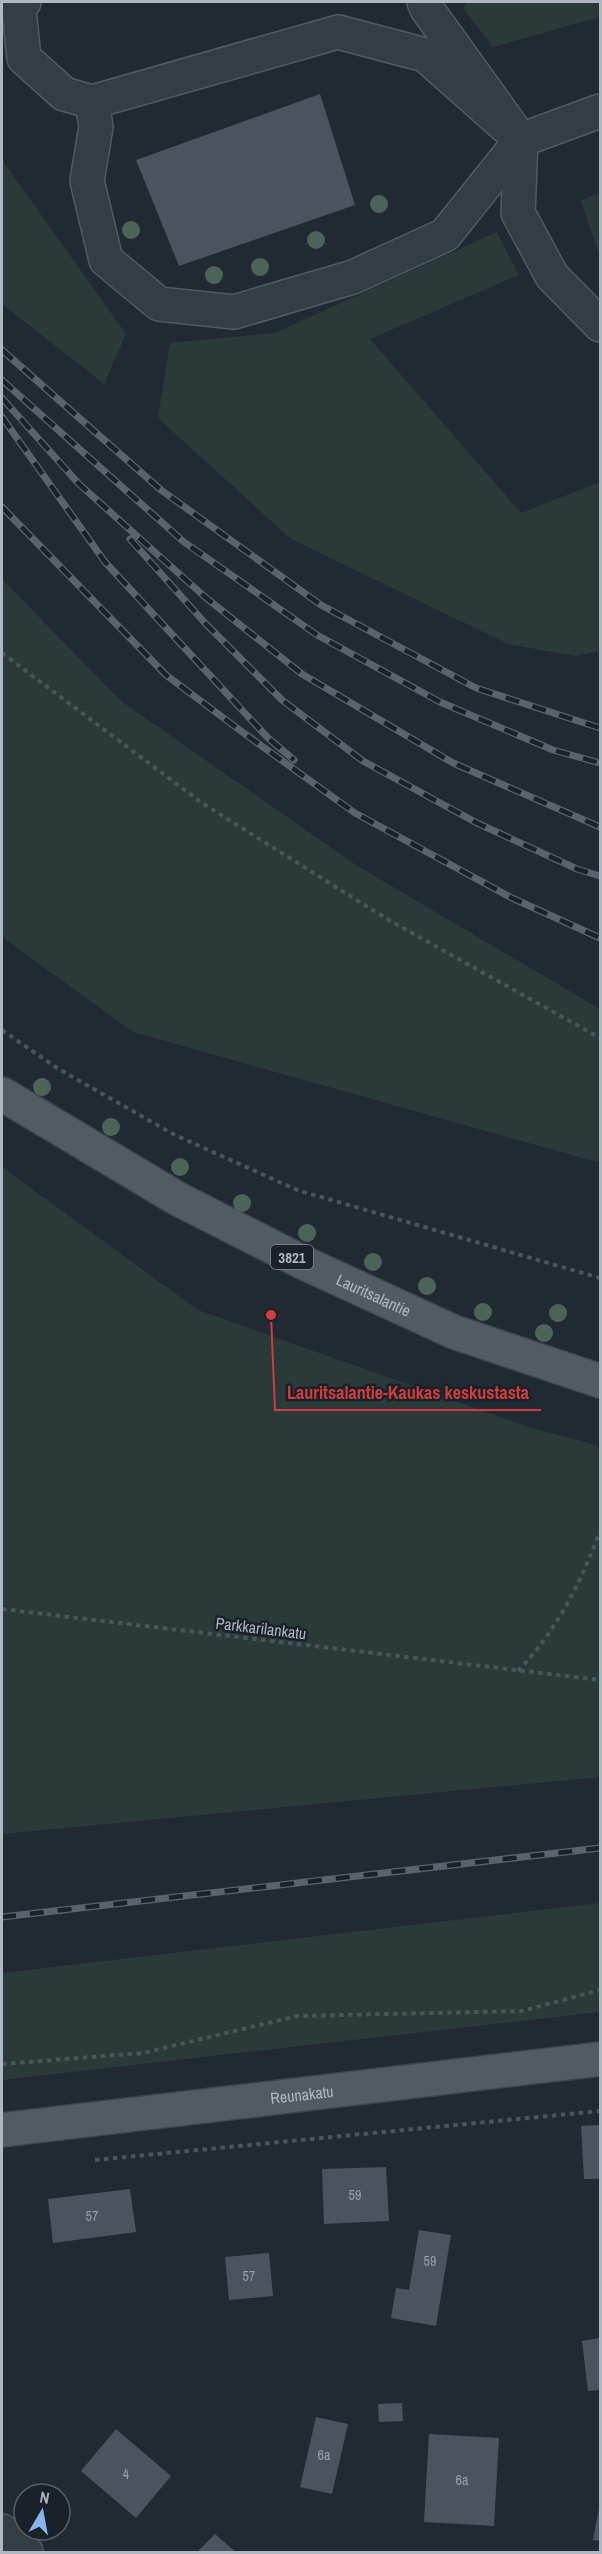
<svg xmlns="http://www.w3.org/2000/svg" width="602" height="2554" viewBox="0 0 602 2554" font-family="'Archivo Narrow',sans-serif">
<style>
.green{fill:#293a39}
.building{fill:#4a545f}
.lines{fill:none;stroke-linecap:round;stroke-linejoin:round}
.minor-casing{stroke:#525962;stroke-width:36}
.major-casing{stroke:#3e454d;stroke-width:36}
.path{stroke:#465759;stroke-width:4;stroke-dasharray:4.5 4.5;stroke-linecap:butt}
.minor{stroke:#343c44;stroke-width:33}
.major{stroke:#525b64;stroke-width:33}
.rail-casing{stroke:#5a636d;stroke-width:7}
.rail{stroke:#1a2128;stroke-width:4.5;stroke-dasharray:14;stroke-linecap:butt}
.tree{fill:#4c6458}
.labels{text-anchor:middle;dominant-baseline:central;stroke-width:5;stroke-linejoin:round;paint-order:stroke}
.number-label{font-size:14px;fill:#959ea8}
.shield{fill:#1a2128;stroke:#828993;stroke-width:1.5}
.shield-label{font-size:15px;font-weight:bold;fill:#aeb6c1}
.street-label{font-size:16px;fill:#aeb6c1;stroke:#1a2128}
.leader{fill:none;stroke:#d03d3f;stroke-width:2}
.callout-dot{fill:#d03d3f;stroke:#1a2128;stroke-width:2}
.callout-label{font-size:18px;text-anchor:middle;font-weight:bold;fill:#d03d3f;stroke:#1a2128;stroke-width:5;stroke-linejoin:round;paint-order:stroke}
</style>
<rect width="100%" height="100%" fill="#212a33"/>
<!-- green -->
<path class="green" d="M467 2H600V17L493 47 463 8Z
M2 160 126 334 104 384 2 304Z
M600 192V250L598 251 581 201Z
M497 232 519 275 370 339 521 513 600 482V651L575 656 508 644 291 539 158 418 170 343 275 333Z
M2 579 121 701 356 865 600 1009V1163L133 1032 2 937Z
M2 1167 198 1310 531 1428 600 1446V1777L2 1834Z
M600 1903V2012L2 2080V1973Z"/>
<!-- building -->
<path class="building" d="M320 94 355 205 179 266 136 160Z
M600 2125V2179H584L581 2126Z
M386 2167 389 2221 324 2224 322 2169Z
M130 2189 136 2232 53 2243 48 2199Z
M419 2230 451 2235 436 2326 391 2318 396 2288 409 2290Z
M269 2253 273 2296 229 2300 225 2257Z
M600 2338V2390L588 2391 582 2341Z
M402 2403 403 2421 379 2422 378 2404Z
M316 2417 348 2424 332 2494 300 2487Z
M116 2429 171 2476 136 2518 81 2471Z
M429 2434 499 2438 494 2526 424 2522Z
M599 2508H600V2541L593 2540Z
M215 2534 236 2552H197Z"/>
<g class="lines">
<defs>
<path id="minor" d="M24 2 19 9 24 58 64 94 92 102 338 32 425 55 521 140 600 111
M92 102 96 127 87 181 106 260 159 304 234 312 353 277 445 235 521 140 427 9 424 2
M521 140 518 213 552 276 600 325
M2 2531 26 2552"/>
<g id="major">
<path id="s1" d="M2 1094 178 1199 302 1262 454 1332 600 1381"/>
<path id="s2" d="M2 2130 600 2059"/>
</g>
</defs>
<!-- minor casing -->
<use href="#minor" class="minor-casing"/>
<!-- major casing -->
<use href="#major" class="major-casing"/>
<!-- path -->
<path class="path" d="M2 653 202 803 387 919 600 1038
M2 1030 57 1068 173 1134 297 1190 600 1278
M2 1609 600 1680
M518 1671C557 1630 580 1584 600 1531
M2 2064 143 2053 297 2016 522 2011 600 1990
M95 2160 600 2111"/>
<!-- minor -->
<use href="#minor" class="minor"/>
<!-- major -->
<use href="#major" class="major"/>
<defs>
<path id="rail" d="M2 350 161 490 321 605 476 688 600 728
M2 380 184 542 317 635 440 702 553 750 600 763
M2 398 79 484 205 597 302 674 453 763 600 827
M2 417 105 562 268 738 294 760
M2 507 166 675 245 734 355 813 512 898 600 938
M130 539 205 623 282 700 363 761 477 823 577 869 600 876
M2 1917 600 1848"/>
</defs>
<!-- rail casing -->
<use href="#rail" class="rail-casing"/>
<!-- rail -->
<use href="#rail" class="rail"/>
</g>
<!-- trees -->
<g class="tree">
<circle cx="379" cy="204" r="9"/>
<circle cx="131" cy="230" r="9"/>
<circle cx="316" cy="240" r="9"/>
<circle cx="260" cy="267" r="9"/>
<circle cx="214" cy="275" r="9"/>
<circle cx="42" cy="1087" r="9"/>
<circle cx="111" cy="1127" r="9"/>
<circle cx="180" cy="1167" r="9"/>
<circle cx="242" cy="1203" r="9"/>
<circle cx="307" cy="1233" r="9"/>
<circle cx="373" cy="1262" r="9"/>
<circle cx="427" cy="1286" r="9"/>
<circle cx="483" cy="1312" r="9"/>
<circle cx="558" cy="1313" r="9"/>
<circle cx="544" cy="1333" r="9"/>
</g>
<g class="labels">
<!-- number labels -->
<g class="number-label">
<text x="355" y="2195">59</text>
<text x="92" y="2216">57</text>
<text x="430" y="2261">59</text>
<text x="249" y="2276">57</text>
<text x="324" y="2455">6a</text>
<text x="126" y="2474">4</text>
<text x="462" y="2480">6a</text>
</g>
<!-- shield labels -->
<rect class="shield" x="271" y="1245" width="42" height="24" rx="4.5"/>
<g class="shield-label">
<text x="292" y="1257">3821</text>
</g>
<!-- street labels -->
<g class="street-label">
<text stroke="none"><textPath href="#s1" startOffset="423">Lauritsalantie</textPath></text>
<text transform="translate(261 1628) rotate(7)">Parkkarilankatu</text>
<text stroke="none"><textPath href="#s2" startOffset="302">Reunakatu</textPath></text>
</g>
</g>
<!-- callouts -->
<path class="leader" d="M271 1315L275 1410H541"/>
<circle class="callout-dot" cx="271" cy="1315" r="6"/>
<g class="callout-label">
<text x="408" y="1399">Lauritsalantie-Kaukas keskustasta</text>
</g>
<!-- border -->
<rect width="602" height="2554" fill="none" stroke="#aeb6c1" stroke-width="6"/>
<!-- north arrow -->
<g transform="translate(42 2512) rotate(10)"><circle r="28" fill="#1a2128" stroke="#555d65" stroke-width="1.5"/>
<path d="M0-4.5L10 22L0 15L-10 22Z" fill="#8ab5ea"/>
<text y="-9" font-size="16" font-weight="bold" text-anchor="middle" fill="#aeb6c1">N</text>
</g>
</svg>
